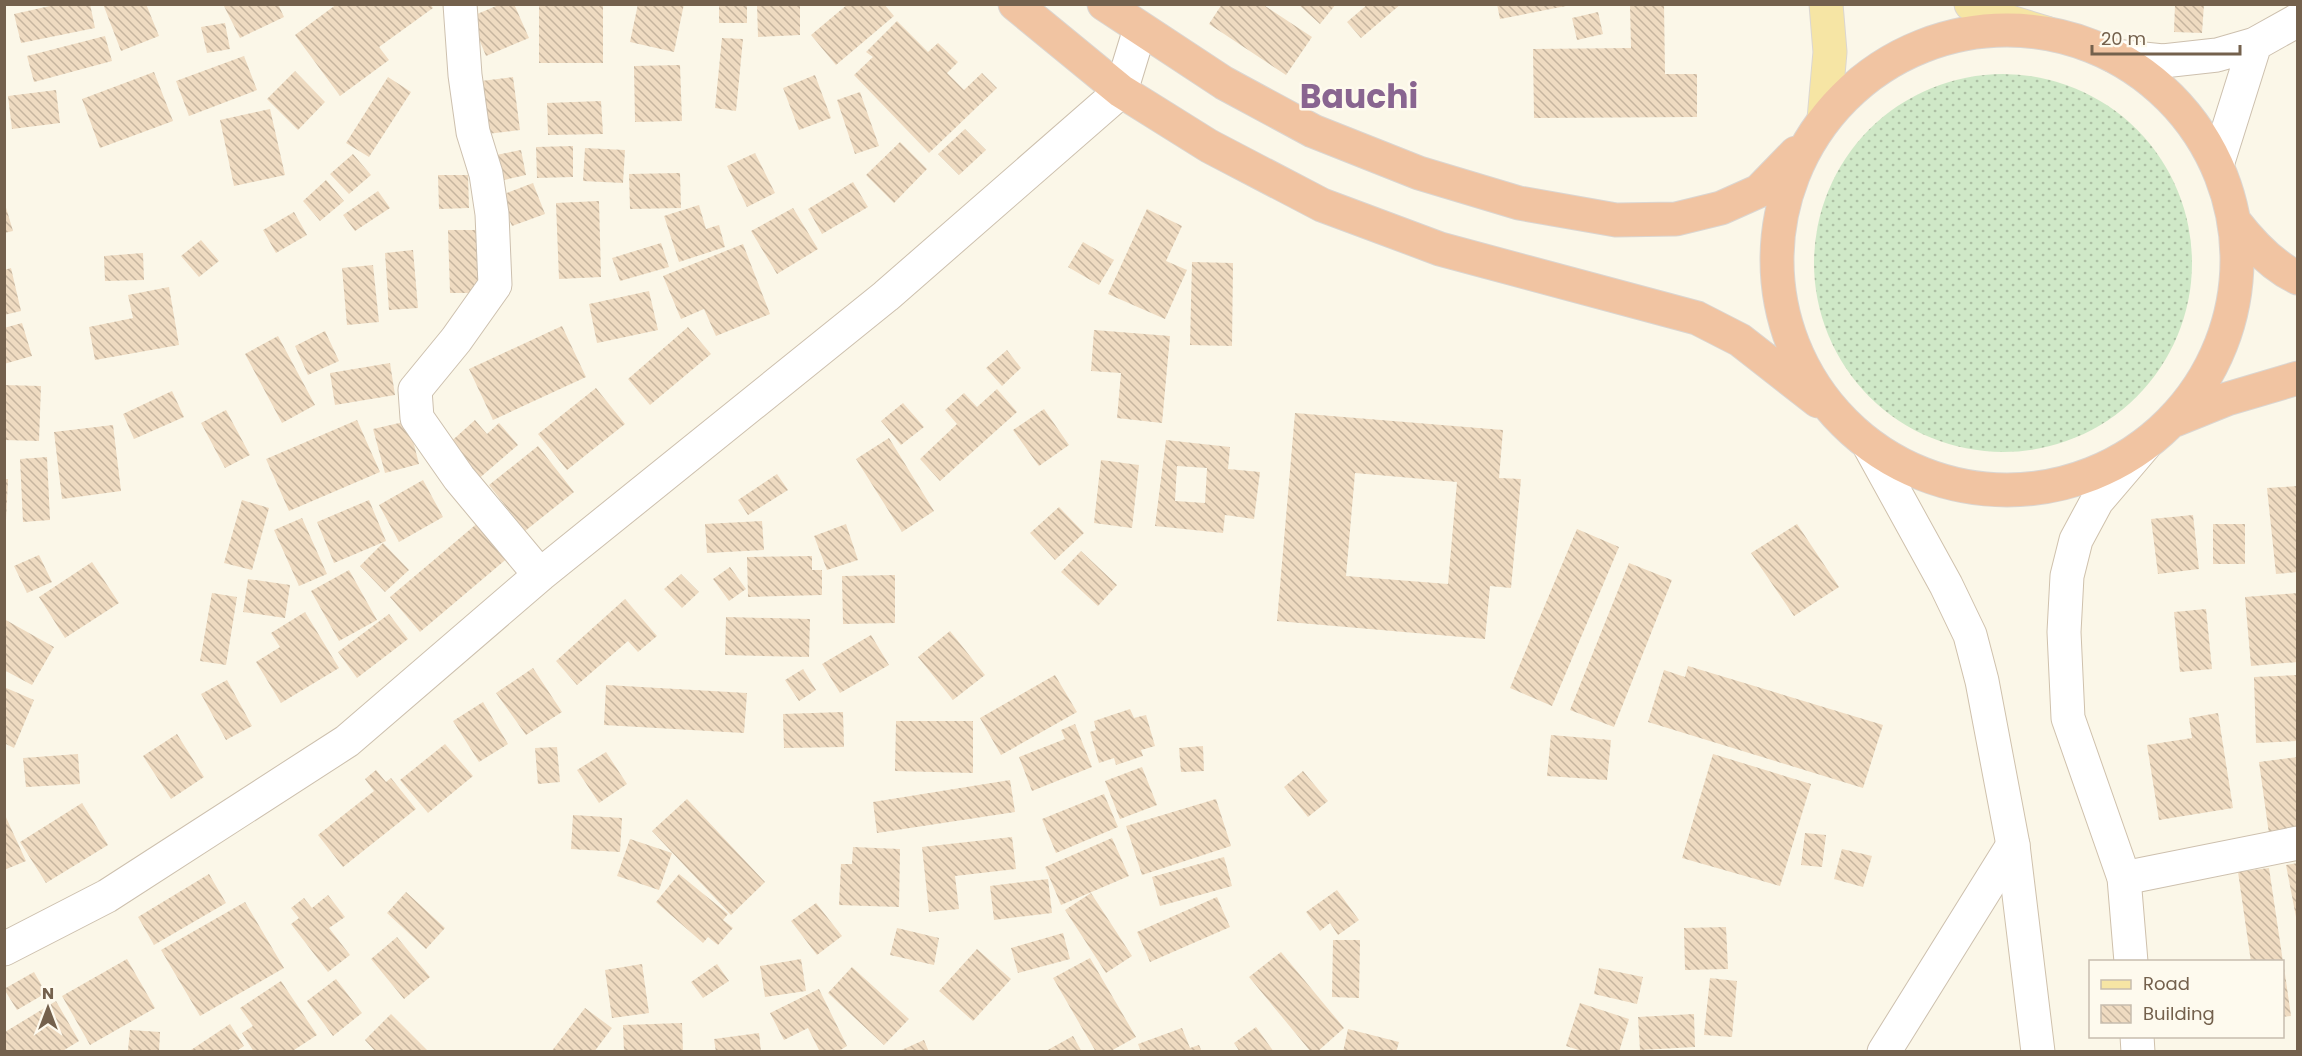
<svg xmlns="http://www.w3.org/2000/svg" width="2302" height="1056" viewBox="0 0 2302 1056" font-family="Poppins,sans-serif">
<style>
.grass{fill:url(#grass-dots)}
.building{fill:url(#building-back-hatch);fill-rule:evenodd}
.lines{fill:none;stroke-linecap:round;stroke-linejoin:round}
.street-casing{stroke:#cdc0ae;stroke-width:35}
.secondary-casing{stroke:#cfc1ac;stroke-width:35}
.primary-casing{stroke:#dbd6d1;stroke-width:35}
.highway-casing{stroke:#dbd6d1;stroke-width:35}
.street{stroke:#fff;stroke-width:33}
.secondary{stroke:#fff;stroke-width:33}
.primary{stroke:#f6e5a4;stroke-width:33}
.highway{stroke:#f1c4a2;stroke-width:33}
.labels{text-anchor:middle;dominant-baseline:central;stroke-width:5;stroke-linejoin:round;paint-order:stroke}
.town-label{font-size:33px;font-weight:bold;fill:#896590;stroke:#fefaee}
</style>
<defs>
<pattern id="grass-dots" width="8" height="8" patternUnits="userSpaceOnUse" patternTransform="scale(1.5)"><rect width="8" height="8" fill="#cfe8c7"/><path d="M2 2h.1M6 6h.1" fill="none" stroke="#adbfa4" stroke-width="1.8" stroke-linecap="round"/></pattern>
<pattern id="building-back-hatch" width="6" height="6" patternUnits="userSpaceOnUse" patternTransform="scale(1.5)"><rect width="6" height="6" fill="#efdbc1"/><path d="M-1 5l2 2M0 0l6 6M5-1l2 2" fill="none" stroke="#c6b59f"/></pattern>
</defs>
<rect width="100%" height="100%" fill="#fbf7e8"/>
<!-- grass -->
<path class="grass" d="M1814 263a189 189 0 1 1 378 0a189 189 0 1 1-378 0Z"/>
<!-- building -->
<path class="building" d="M59 4H90L95 28 21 43 14 14Z
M103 4H146L159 36 121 51Z
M223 4H278L284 17 240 38Z
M337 4H430L433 8 379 47 389 60 340 96 295 35Z
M501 4H514L529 38 486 56 470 17Z
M539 4H603V63H539Z
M638 4H684L674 52 630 42Z
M719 4H747V23H719Z
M757 4H800V35L758 37Z
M848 4H884L894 16 836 65 811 35Z
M1222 4H1262L1312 37 1286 75 1209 24Z
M1298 4H1336L1320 24Z
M1368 4H1401L1361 38 1347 22Z
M1497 4H1565L1566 6 1500 19Z
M1630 4H1664L1665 74H1697V117L1534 118 1533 49 1631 48Z
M2175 4H2204L2202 33 2174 32Z
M1598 12 1603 34 1577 40 1572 18Z
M897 21 928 52 938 43 958 62 947 73 964 90 982 73 997 88 929 153 854 75 873 57 866 52Z
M225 23 230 49 207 53 201 27Z
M105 36 112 61 34 82 27 56Z
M722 38 743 39 736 111 715 108Z
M244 56 257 90 189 116 176 81Z
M680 65 682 121 635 122 634 66Z
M295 71 325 102 298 130 267 99Z
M154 72 173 121 100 148 82 99Z
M815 75 831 118 799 130 783 88Z
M388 77 411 92 369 157 346 143Z
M513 77 520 130 487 134 481 81Z
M56 90 60 123 12 129 8 96Z
M860 92 879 146 855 154 837 100Z
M601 101 603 134 548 135 547 103Z
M270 109 285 175 234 186 220 120Z
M965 129 986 150 959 175 938 154Z
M900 142 927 169 894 203 866 175Z
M573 146V177L537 178 536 147Z
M585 148 625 150 623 183 583 181Z
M521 150 526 175 491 183 486 157Z
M755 153 775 193 747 207 727 166Z
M353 154 371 175 349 194 330 174Z
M680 173 681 208 630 209 629 174Z
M438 175H468L469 208 439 209Z
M326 180 344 201 320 221 303 201Z
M853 182 868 207 822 234 808 209Z
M533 183 545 214 512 226 499 196Z
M378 191 390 208 355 231 343 215Z
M4 201 13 231 4 233Z
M599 201 601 277 559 279 556 203Z
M699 205 706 229 719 225 725 247 679 262 664 216Z
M793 208 818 249 777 274 751 231Z
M1147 209 1182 226 1166 261 1187 270 1165 319 1108 294Z
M294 212 307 235 276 253 263 230Z
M448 230H478L479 293H450Z
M201 240 219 261 199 277 181 256Z
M1083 242 1114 260 1099 285 1068 267Z
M661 243 669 267 620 281 612 258Z
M743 244 770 314 716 336 704 309 681 319 663 276Z
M413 250 418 308 389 310 385 253Z
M143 253 144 280 105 281 104 256Z
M1192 262 1233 263 1232 346 1190 345Z
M373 265 379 322 347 325 342 268Z
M11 268 21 311 4 315V270Z
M169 287 179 345 95 360 89 327 133 318 128 295Z
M649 291 658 330 597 343 589 304Z
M22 323 32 356 4 364V328Z
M562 326 586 377 493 420 469 369Z
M688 327 711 354 650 405 628 379Z
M1094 330 1170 336 1162 423 1117 418 1121 373 1091 371Z
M325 331 339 361 308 375 295 346Z
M278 336 315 405 282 423 245 354Z
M1007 350 1021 368 1002 386 986 368Z
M390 363 395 395 335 405 330 373Z
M4 385 41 386 39 441 4 440Z
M596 388 625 424 567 470 538 434Z
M997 389 1017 412 940 481 920 459 957 424 945 410 964 393 977 407Z
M172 391 184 417 134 439 123 414Z
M903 403 924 427 901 445 881 421Z
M1044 409 1069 445 1039 466 1013 430Z
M226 410 250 455 225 468 201 423Z
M1295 413 1503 430 1499 478 1521 479 1511 588 1490 586 1485 639 1277 621ZM1355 473 1457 482 1448 584 1346 576Z
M357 420 380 472 289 511 266 459Z
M475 420 487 434 499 423 518 445 476 481 446 446Z
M408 421 419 464 385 473 373 429Z
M113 425 121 491 62 499 54 432Z
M889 438 934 511 902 532 856 459Z
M1166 440 1230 447 1228 469 1260 472 1254 519 1225 515 1223 533 1155 526ZM1177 466 1207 468 1205 503 1175 501Z
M538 446 574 492 525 531 489 485Z
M47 457 50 520 23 522 20 459Z
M1101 460 1139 465 1132 528 1094 523Z
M777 474 788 490 748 515 738 500Z
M4 479H8L6 520H4Z
M423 480 443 517 399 542 379 505Z
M2298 486V572L2276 574 2267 488Z
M242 500 269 508 252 570 224 563Z
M369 500 386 541 334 563 317 522Z
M1059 507 1084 533 1055 560 1030 533Z
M2193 515 2199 569 2158 574 2151 519Z
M486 516 516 551 420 632 390 597Z
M302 518 327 574 299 586 274 530Z
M762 521 764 550 707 553 705 524Z
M846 524 858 560 827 570 814 536Z
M1797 524 1839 587 1794 616 1751 553Z
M2213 524H2245V564H2213Z
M1577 529 1619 547 1552 706 1510 688Z
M383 543 409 570 385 592 360 566Z
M1081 551 1117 585 1098 606 1061 572Z
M39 555 52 582 27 593 14 566Z
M812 556V570H822V595L748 597 747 557Z
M92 562 119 603 65 638 39 597Z
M1629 563 1672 580 1614 727 1570 710Z
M730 567 746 589 729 601 713 579Z
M349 570 377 620 339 641 311 591Z
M681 574 699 592 682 608 664 589Z
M895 575V623L843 624 842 576Z
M248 579 290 585 285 618 243 612Z
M212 593 237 597 226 665 200 661Z
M2298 593V662L2251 666 2245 597Z
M625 599 657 636 638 652 628 641 577 685 556 661Z
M2206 609 2212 669 2180 672 2174 612Z
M305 612 339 668 281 703 256 662 280 647 271 633Z
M389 614 408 639 357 678 338 652Z
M726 617 810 619 809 657 725 655Z
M4 619 54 647 32 685 4 670Z
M950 631 985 675 953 700 918 657Z
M871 635 889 665 840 693 822 664Z
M1688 666 1883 725 1863 788 1648 722 1664 670 1685 677Z
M533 668 562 712 526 735 496 693Z
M803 669 816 690 799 701 785 680Z
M1055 675 1077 712 1001 755 980 718Z
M2298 675V741L2256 743 2254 677Z
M227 680 252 726 226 740 201 694Z
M606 685 747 693 744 733 604 725Z
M4 687 34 700 14 748 4 743Z
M483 702 508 744 479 762 453 721Z
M1130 709 1134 718 1146 715 1155 746 1141 750 1143 756 1116 765 1114 758 1099 763 1090 732 1096 730 1094 721Z
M843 712 844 747 784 748 783 714Z
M2218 713 2233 808 2159 820 2147 745 2192 738 2189 718Z
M896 721H973V773L895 771Z
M1075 724 1092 767 1032 791 1019 757 1065 739 1061 730Z
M177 734 204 777 171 799 143 756Z
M1551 735 1611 740 1607 780 1547 776Z
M445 744 473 776 428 813 400 780Z
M1203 746 1204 771 1181 772 1179 748Z
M557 747 560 782 538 784 535 748Z
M606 752 627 784 599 803 577 770Z
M78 754 80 784 26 787 23 758Z
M1713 754 1811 784 1780 886 1682 858Z
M2298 757V830L2269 834 2259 762Z
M1142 767 1157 805 1120 819 1105 781Z
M376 770 386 782 391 778 416 809 343 867 318 835 374 791 365 779Z
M1303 771 1328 801 1308 817 1284 787Z
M1010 780 1015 812 877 833 873 802Z
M1104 794 1118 827 1056 853 1042 819Z
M687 799 765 882 731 915 652 831Z
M1216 799 1231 846 1142 875 1126 826Z
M82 803 108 845 46 883 20 842Z
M4 813 26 861 4 870Z
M573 815 622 818 620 852 571 849Z
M1805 833 1826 835 1822 867 1801 865Z
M1012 837 1016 869 955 876 959 909 929 912 922 847Z
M1112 838 1129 876 1061 905 1045 867Z
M630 839 672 853 659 890 617 876Z
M853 847 900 849 899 907 839 905 841 864H852Z
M1842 849 1872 856 1863 887 1834 879Z
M1224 857 1232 886 1160 906 1152 877Z
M2298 863V917H2296L2286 865Z
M2269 868 2283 962H2251L2238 872Z
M209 874 226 903 154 945 138 917Z
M679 874 728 914 723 920 733 928 718 945 708 937 703 943 656 902Z
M1048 879 1052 913 994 920 990 886Z
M1337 890 1359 920 1338 935 1330 923 1320 931 1306 912Z
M406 892 445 928 426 949 387 913Z
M1091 893 1132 956 1106 973 1065 910Z
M328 895 345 917 329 928 350 955 328 972 291 924 299 918 291 908 304 898 312 908Z
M1217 897 1230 927 1150 962 1137 932Z
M245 902 284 968 200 1016 161 950Z
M816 903 842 936 817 955 791 921Z
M1726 927 1728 969 1685 970 1684 928Z
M897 928 939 938 934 965 890 955Z
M1063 933 1070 959 1018 973 1011 948Z
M397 937 430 977 404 999 371 959Z
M1333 940H1360L1359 998 1332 997Z
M977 949 1011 979 973 1021 939 991Z
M1281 952 1344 1028 1317 1052H1311L1249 977Z
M1090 958 1136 1037 1109 1052H1096L1053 978Z
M127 959 155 1008 90 1045 62 996Z
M801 959 806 991 765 997 760 966Z
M642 964 649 1013 612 1018 605 970Z
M717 964 729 981 703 998 691 982Z
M852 967 909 1019 884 1045 828 993Z
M2284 967 2291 1016 2282 1017V968Z
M1599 968 1643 977 1637 1004 1594 994Z
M34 972 46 993 17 1010 4 989Z
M1710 978 1737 981 1732 1037 1704 1035Z
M336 979 362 1013 333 1036 307 1001Z
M281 981 317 1035 291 1052H254L242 1033 253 1026 240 1008Z
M819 989 847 1046 837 1052H820L808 1028 784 1040 770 1013Z
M56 1001 79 1041 61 1052H5V1032Z
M1580 1003 1629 1019 1619 1052H1585L1566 1046Z
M585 1008 612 1028 594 1052H551Z
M391 1014 429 1052H376L365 1040Z
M1694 1014 1695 1047 1640 1050 1638 1017Z
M682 1023 683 1052H624L623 1025Z
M230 1024 244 1046 235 1052H188Z
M1256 1027 1274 1052H1240L1234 1043Z
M1182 1028 1190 1048 1199 1045 1202 1052H1141L1138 1044Z
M1348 1029 1399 1042 1396 1052H1343Z
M130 1030 160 1032 159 1052 128 1050Z
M759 1033 761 1052H716L714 1039Z
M1073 1036 1082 1052H1044Z
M924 1040 929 1052H897Z"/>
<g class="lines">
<defs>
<path id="street" d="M460 4 465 75 473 132 486 174 492 214 495 285 456 340 415 390 417 418 459 478 540 575
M2114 56 2163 61 2217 55 2255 44 2298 20
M2217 165 2255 44
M2124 878 2298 843
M4 949 107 896 347 741 540 575 886 296 1121 91 1140 29
M1884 1052 2013 845"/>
<path id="secondary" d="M1870 447 1946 585 1970 635 1982 681 2013 845 2038 1052
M2131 962 2124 878 2068 718 2064 632 2067 576 2076 540 2097 501 2144 446
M2137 1036 2138 1052"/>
<path id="primary" d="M1971 4 1984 14 2046 33
M1824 119 1830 52 1826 4"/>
<path id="highway" d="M1015 4 1121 91 1209 146 1322 205 1440 249 1697 318 1740 340 1818 401
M1104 4 1224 83 1313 131 1419 173 1519 203 1616 220 1676 219 1721 208 1759 191 1796 153
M1777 260a230 230 0 1 1 460 0a230 230 0 1 1-460 0Z
M2234 221C2251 243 2272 266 2298 278
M2175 420 2227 399 2298 378"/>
</defs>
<!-- street casing -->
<use href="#street" class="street-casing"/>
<!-- secondary casing -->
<use href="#secondary" class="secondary-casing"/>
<!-- primary casing -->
<use href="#primary" class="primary-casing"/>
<!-- highway casing -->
<use href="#highway" class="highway-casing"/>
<!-- street -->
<use href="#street" class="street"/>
<!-- secondary -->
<use href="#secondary" class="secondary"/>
<!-- primary -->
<use href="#primary" class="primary"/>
<!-- highway -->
<use href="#highway" class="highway"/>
</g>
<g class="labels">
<!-- town labels -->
<g class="town-label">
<text x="1359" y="96">Bauchi</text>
</g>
</g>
<!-- border -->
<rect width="2302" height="1056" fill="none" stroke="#74614d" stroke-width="12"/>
<!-- legend -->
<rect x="2089" y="960" width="195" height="78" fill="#fefaee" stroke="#c7bdae" stroke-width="1.5"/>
<rect x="2101" y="980" width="30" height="9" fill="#f6e5a4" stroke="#c7bdae" stroke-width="1.5"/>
<text x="2143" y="990" font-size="18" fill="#74614d">Road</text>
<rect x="2101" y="1005" width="30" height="18" fill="url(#building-back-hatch)" stroke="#c7bdae" stroke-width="1.5"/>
<text x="2143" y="1020" font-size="18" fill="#74614d">Building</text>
<!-- north arrow -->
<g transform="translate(48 1008)" stroke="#fefaee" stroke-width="4.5" paint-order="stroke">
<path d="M0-4.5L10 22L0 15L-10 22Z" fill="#74614d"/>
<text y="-9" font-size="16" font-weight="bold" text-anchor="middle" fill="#74614d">N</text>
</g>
<!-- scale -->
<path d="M2092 45v9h148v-9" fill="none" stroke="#74614d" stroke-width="3"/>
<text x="2101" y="45" font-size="18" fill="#74614d" stroke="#fefaee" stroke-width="4.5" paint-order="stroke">20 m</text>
</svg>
